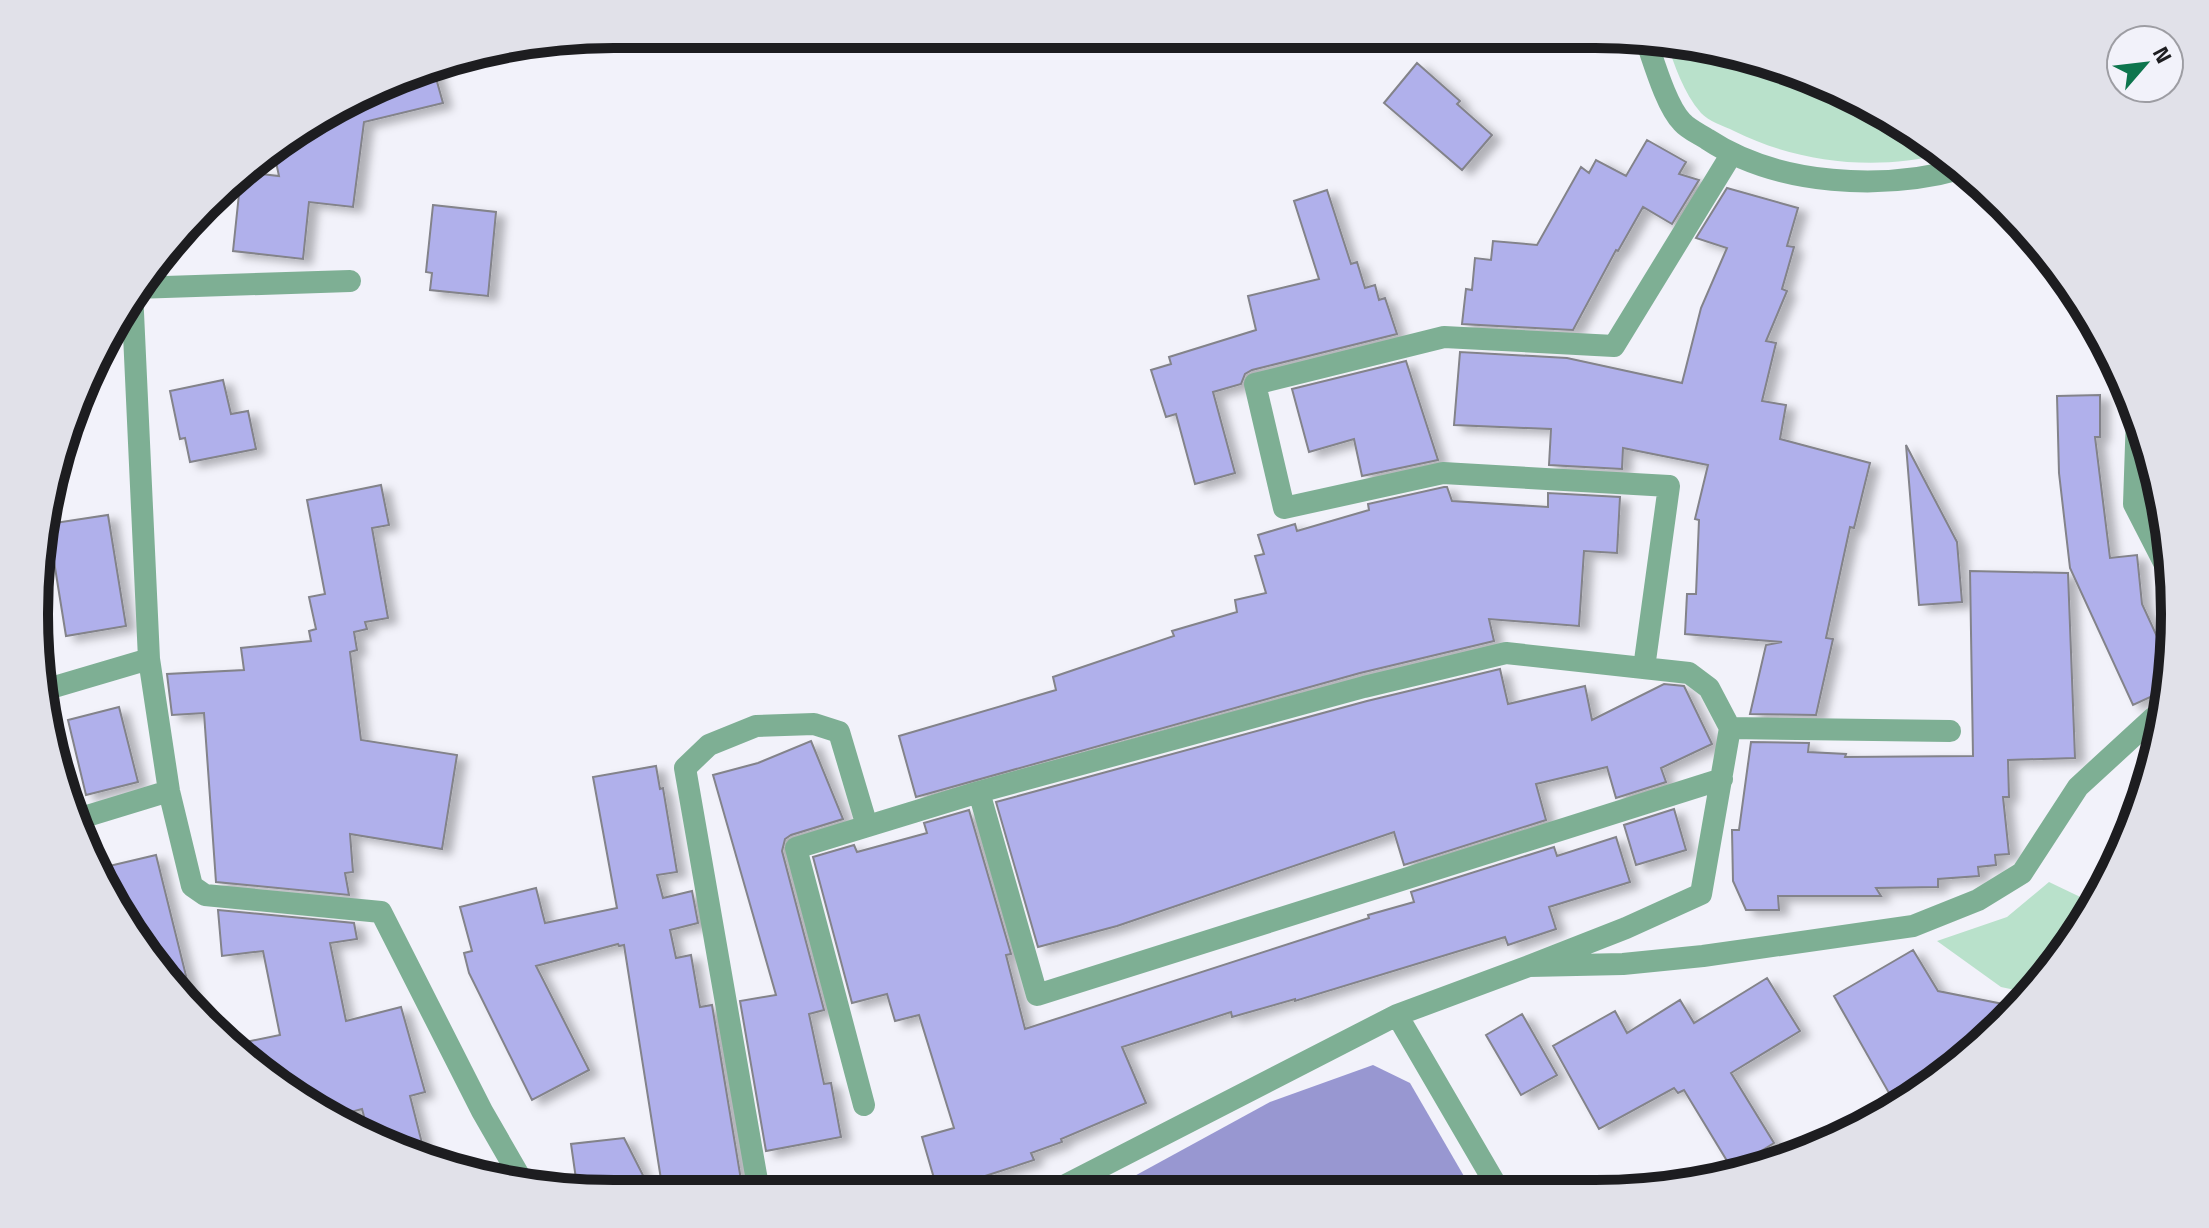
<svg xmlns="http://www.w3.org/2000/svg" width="2209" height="1228" viewBox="0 0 2209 1228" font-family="'Titillium Web',sans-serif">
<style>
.green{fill:#b9e1cb}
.water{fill:#9897d1}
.building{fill:#b0b0eb;stroke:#83838a;stroke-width:2;filter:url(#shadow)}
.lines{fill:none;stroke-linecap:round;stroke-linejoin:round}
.service{stroke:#7eaf94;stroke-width:22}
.minor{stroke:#7eaf94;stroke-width:22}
.rim{fill:none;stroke:#1d1d20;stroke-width:10}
</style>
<defs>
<filter id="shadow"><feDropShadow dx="9" dy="5" stdDeviation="4" flood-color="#0004"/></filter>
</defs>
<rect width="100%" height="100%" fill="#f2f2fa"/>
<!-- green -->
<path class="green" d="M1666 41 1746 54 1885 112 1944 154C1874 171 1798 163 1734 131 1724 126 1708 121 1701 113 1683 92 1675 66 1666 41Z
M2049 882 2097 905 2029 993 2001 987 1937 941 2007 917Z"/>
<!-- water -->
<path class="water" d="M1373 1065 1410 1083 1472 1190 1107 1191 1270 1102Z"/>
<!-- building -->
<path class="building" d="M1417 63 1460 101 1457 104 1492 135 1462 170 1384 103Z
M432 64 443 103 364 122 353 207 309 202 303 259 233 251 241 175 244 172 279 176 273 148Z
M1647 140 1686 162 1679 174 1699 180 1672 224 1643 207 1618 251 1616 250 1573 330 1462 324 1466 289 1472 290 1475 258 1491 260 1493 241 1537 245 1581 167 1589 173 1596 160 1626 176Z
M1727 188 1798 208 1787 246 1794 247 1782 289 1787 291 1766 341 1776 343 1762 401 1786 405 1780 439 1870 463 1854 528 1850 527 1826 638 1833 639 1816 715 1750 714 1766 645 1782 642 1685 634 1687 594H1696L1699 520 1695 519 1708 465 1623 448 1622 469 1549 465 1551 429 1454 425 1460 352 1567 358 1682 383 1701 308 1727 248 1696 238Z
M1327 190 1351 264 1357 262 1365 288 1375 285 1379 300 1385 298 1397 334 1252 370 1245 374 1241 384 1213 392 1235 473 1195 484 1176 414 1166 417 1151 370 1171 364 1169 357 1256 330 1248 296 1319 279 1294 201Z
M433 205 496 212 488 296 430 290 432 273 426 272Z
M1406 361 1438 460 1362 476 1354 439 1309 452 1292 389Z
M223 380 231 414 248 411 256 449 190 462 185 438 180 439 170 391Z
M2100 395V437H2095L2110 558 2137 555 2142 604 2171 667 2170 688 2133 705 2070 568 2059 473 2057 396Z
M1906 445 1957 542 1962 602 1919 605Z
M381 485 389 525 372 528 388 618 365 622 367 629 354 632 357 650 350 652 361 740 457 755 442 849 350 834 353 872 345 873 349 895 216 882 204 713 172 715 167 674 244 670 241 648 311 641 309 631 316 629 309 597 325 594 307 500Z
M1444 487H1447L1452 501 1548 507V493L1620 497 1617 553 1584 551 1579 626 1489 619 1494 641 1360 673 916 797 899 736 1056 690 1053 677 1174 636 1172 631 1237 612 1235 600 1266 593 1255 556 1264 554 1258 535 1295 524 1297 531 1369 510 1368 504Z
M108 515 126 626 66 636 48 524Z
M1970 571 2068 573 2075 758 2008 760 2009 797H2003L2009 854 1995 855 1996 865 1978 867 1979 876 1938 879V887L1876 888 1881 896H1778L1779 910H1746L1733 881 1732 830H1739L1751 742 1809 743 1808 752 1846 754 1845 757 1973 756Z
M1500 669 1508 704 1585 686 1592 720 1664 684 1684 686 1712 744 1661 768 1666 782 1616 798 1607 767 1536 784 1546 820 1404 865 1394 832 1117 926 1038 947 996 802 1367 701Z
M119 707 138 782 86 795 68 720Z
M811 741 843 819 791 835 785 839 782 851 824 1010 809 1014 824 1084 831 1083 841 1137 766 1151 740 1001 776 995 713 775 758 763Z
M656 766 660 789 663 788 677 872 657 875 663 898 692 891 698 923 670 930 676 958 691 955 700 1007 712 1005 743 1192H663L624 945 619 946 618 944 536 966 589 1070 532 1100 469 973 464 953 472 951 460 907 536 888 545 923 617 908 593 777Z
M1674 809 1686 850 1636 865 1624 825Z
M969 810 1011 954 1006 955 1025 1029 1369 918 1368 915 1414 902 1411 892 1554 847 1557 856 1616 837 1630 882 1549 907 1556 929 1508 945 1505 937 1295 1001V999L1232 1017 1231 1012 1122 1047 1146 1103 1061 1139 1062 1142 1031 1153 1034 1160 973 1180 977 1191 938 1192 922 1137 954 1128 919 1015 895 1021 887 994 852 1003 813 857 854 845 857 852 927 833 924 823Z
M156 855 194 1008 193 1009 178 996 110 888 105 867Z
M218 910 354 923 357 939 330 943 346 1021 401 1007 425 1092 410 1096 426 1159 369 1135 362 1109 329 1118 324 1116 236 1044 280 1035 263 951 222 956Z
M1913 950 1938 991 2018 1007 2005 1024 1974 1049 1967 1048 1889 1093 1834 996Z
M1767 978 1800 1031 1731 1073 1774 1143 1732 1169 1684 1090 1678 1093 1674 1088 1599 1129 1553 1046 1615 1011 1627 1033 1680 1000 1694 1023Z
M1522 1014 1557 1075 1521 1095 1486 1035Z
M624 1138 652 1193H578L571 1144Z"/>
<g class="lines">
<!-- service -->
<path class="service" d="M135 288 350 281"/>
<!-- minor -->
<path class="minor" d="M1645 37C1653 59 1666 106 1682 122 1688 129 1699 134 1707 139 1778 186 1884 191 1964 168
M132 291 149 659 169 791 192 886 205 895 381 912 482 1111 524 1184
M2137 415 2134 504 2174 582
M1644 668 1669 486 1443 473 1284 508 1255 384 1444 337 1614 346 1731 155
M44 690 149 659
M1730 728 1950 731
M979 792 1037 995 1722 779
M74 820 169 791
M1397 1015 1499 1190
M864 1105 796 848 979 792 1364 687 1506 653 1689 673 1709 688 1730 728 1701 894 1626 928 1529 966
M1054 1191 1397 1015 1529 966 1623 964 1703 956 1913 926 1978 900 2022 873 2078 787 2153 718 2165 711
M759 1192 685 768 709 745 756 726 814 724 839 732 867 826"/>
</g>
<!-- crop -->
<path d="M0 0H2209V1228H0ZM614 48H1595A566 566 0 0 1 2161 614V614A566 566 0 0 1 1595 1180H614A566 566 0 0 1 48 614V614A566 566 0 0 1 614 48Z" fill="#e1e1e9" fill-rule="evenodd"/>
<path class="rim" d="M614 48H1595A566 566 0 0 1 2161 614V614A566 566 0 0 1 1595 1180H614A566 566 0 0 1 48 614V614A566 566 0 0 1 614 48Z"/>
<!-- north arrow -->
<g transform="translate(2145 64) rotate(62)"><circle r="38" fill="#f2f2fa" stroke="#9d9da3" stroke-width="2"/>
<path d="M0-6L14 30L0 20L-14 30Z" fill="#0d754d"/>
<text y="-12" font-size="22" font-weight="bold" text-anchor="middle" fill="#1d1d20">N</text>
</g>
</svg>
